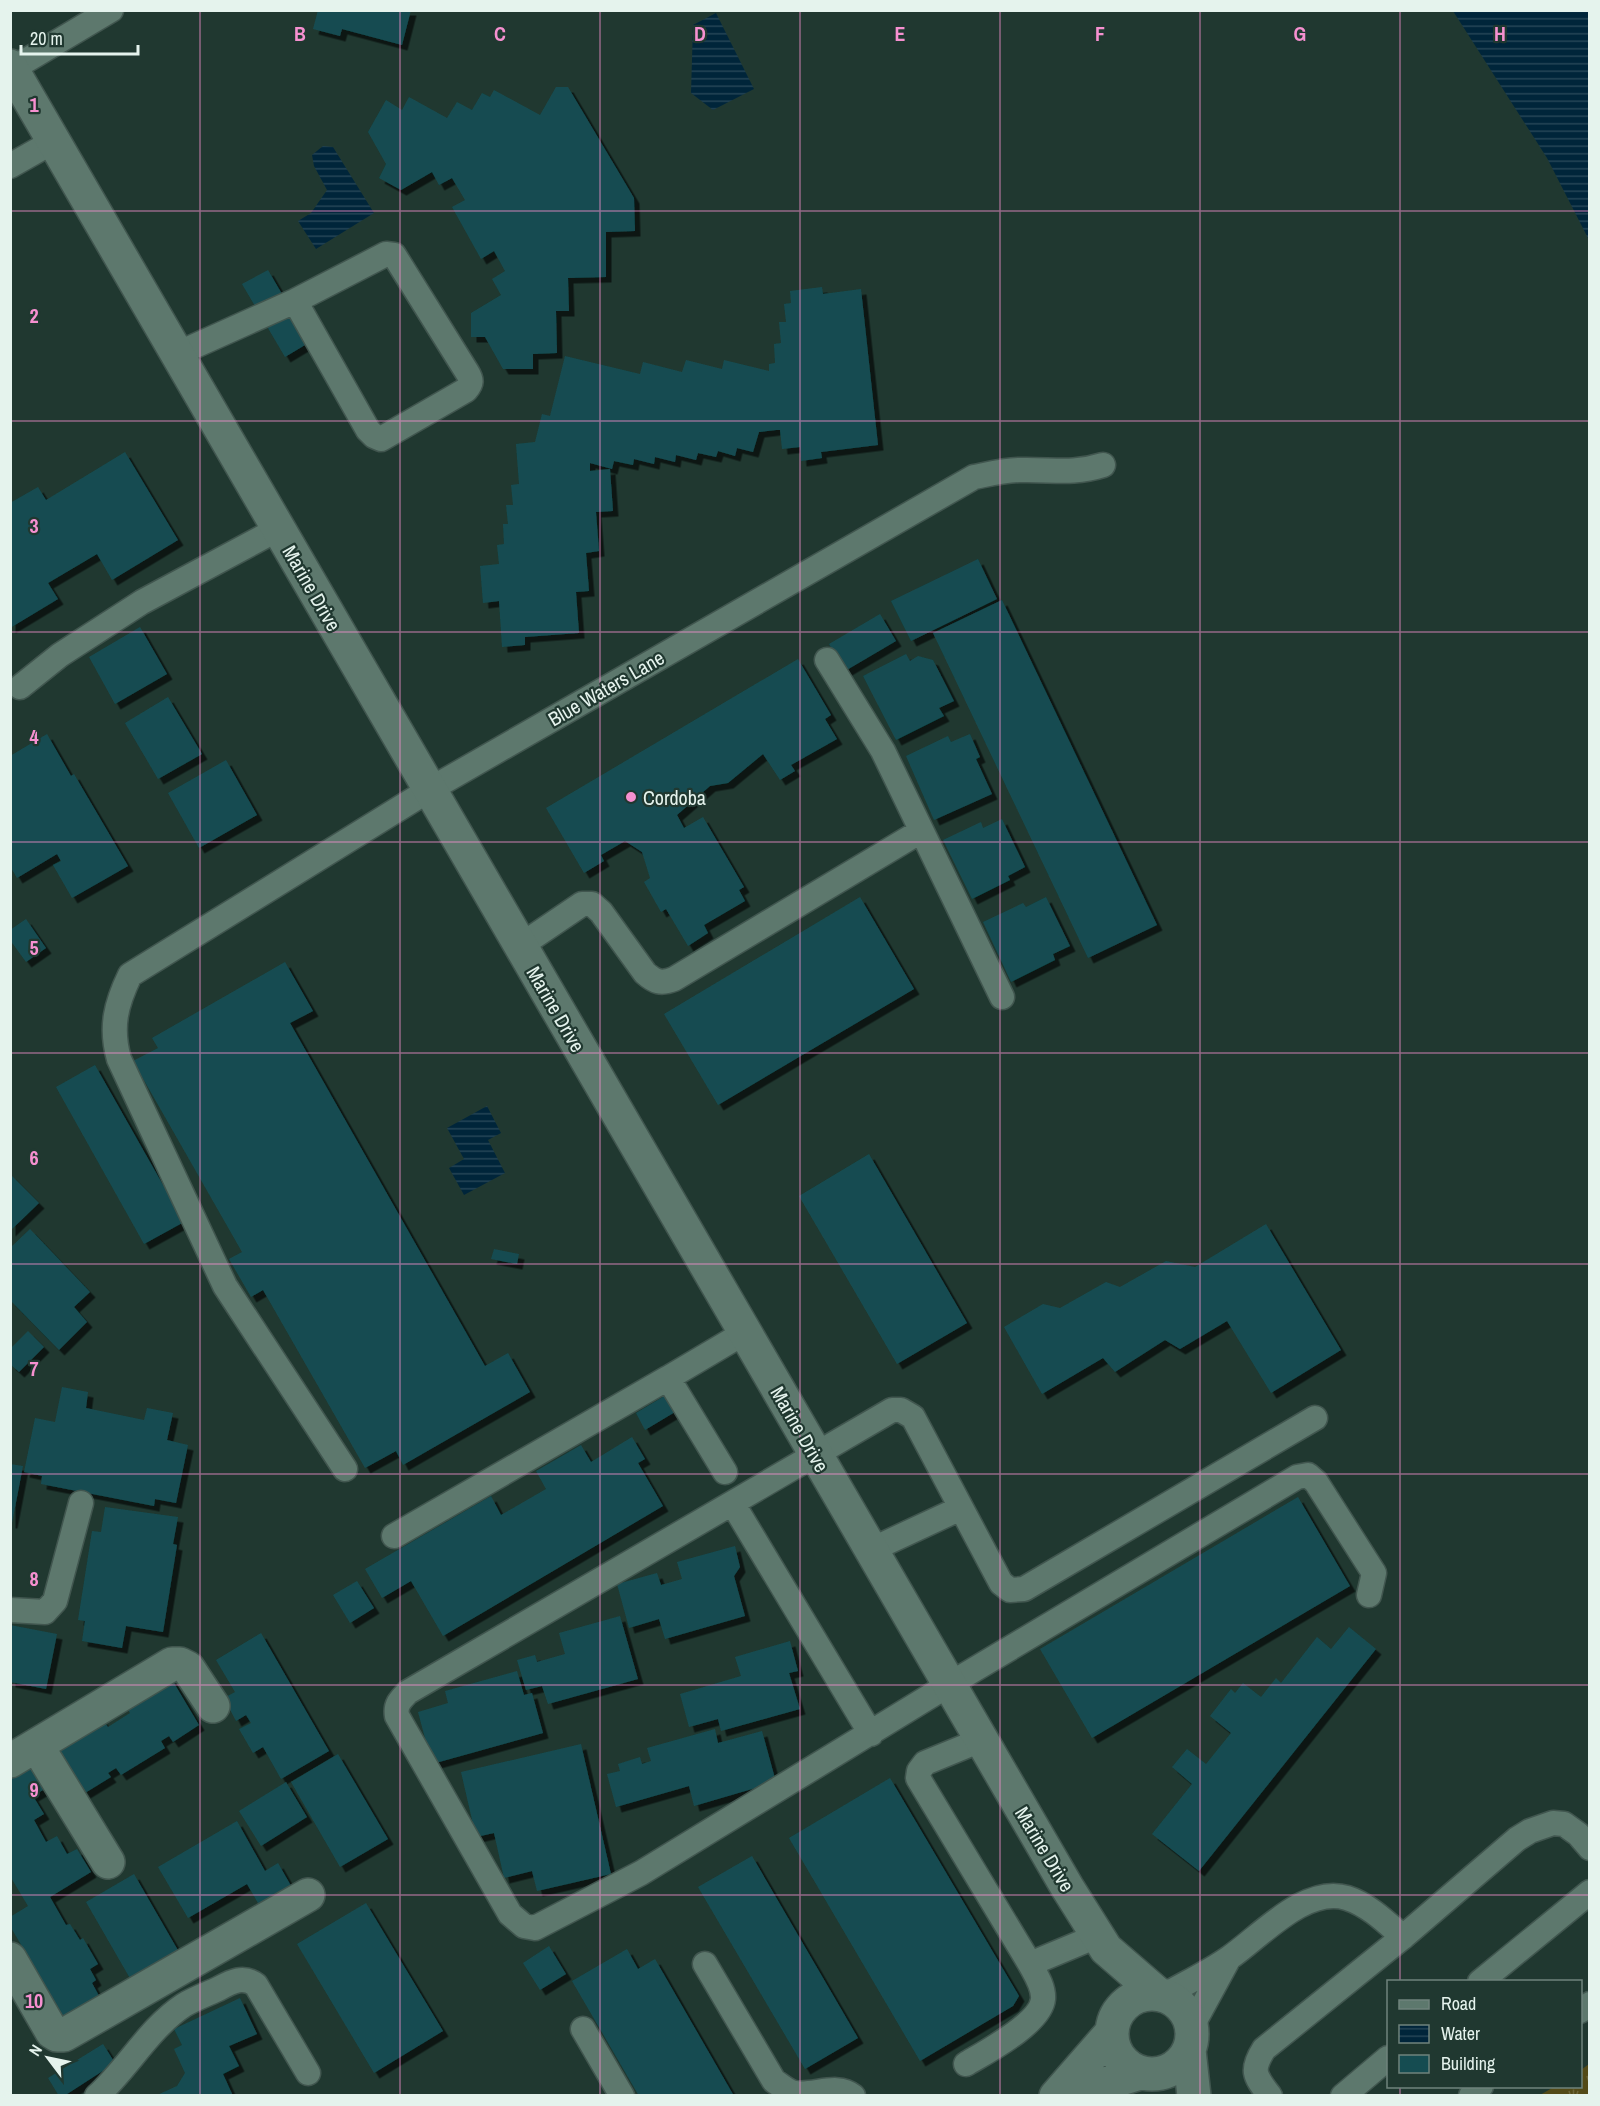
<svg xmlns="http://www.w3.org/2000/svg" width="1600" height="2106" viewBox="0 0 1600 2106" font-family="'Archivo Narrow',sans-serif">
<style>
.park{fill:url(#park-tufts)}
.water{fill:url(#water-rules)}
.building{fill:#154c51;filter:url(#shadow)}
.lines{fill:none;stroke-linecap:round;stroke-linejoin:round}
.service-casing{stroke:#41564f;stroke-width:27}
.minor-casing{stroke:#41564f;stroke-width:36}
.service{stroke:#5d786d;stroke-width:24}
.minor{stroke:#5d786d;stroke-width:33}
.grid{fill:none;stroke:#f690d0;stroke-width:1.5;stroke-opacity:0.55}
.poi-dot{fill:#f690d0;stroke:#203830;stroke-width:2}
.labels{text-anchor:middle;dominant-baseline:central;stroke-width:4.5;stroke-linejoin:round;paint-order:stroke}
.street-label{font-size:20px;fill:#e5f3ed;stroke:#203830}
.poi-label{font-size:20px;fill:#e5f3ed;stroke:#203830;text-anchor:start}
.grid-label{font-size:20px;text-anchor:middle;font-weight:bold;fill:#f690d0;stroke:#203830;stroke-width:4.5;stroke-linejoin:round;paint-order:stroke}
</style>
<defs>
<pattern id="park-tufts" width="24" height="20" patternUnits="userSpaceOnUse" patternTransform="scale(1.5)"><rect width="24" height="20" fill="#534a17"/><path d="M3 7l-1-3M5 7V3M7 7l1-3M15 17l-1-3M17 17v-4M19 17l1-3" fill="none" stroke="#6c6539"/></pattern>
<pattern id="water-rules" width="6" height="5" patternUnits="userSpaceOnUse" patternTransform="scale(1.5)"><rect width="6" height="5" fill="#00253a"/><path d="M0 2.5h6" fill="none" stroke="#254557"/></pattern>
<filter id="shadow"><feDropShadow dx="5.5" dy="5.5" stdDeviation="0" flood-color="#0009"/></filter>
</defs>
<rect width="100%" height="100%" fill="#203830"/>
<!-- park -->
<path class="park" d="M1589 2064V2095H1540L1554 2087 1580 2086 1581 2070Z"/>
<!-- water -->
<path class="water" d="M1453 11H1589V240L1547 158Z
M716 13 754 89 713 110 691 93 693 25Z
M323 146 333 147 374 213 316 249 298 221 311 213 327 190 314 166 312 155Z
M487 1106 501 1133 488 1140 505 1173 464 1195 449 1168 464 1159 447 1128Z"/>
<!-- building -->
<path class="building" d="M318 10H411L402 45 342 29 340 36 313 29Z
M556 87H568L634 198 635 231 606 232V277L568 278 569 311H556L557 353 533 354V369H503L485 337H471V313L501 295 492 279 505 271 494 251 481 259 452 207 465 200 452 178 439 185 432 172 401 190 379 178 386 164 368 132 386 100 402 110 409 97 447 118 457 102 472 110 482 93 490 97 494 90 540 115Z
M268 270 310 342 285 357 242 284Z
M822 287 823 294 861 289 878 445 821 452 822 458 801 461 800 447 782 449 780 430H776L759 432 753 452 737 448 735 456 718 451 716 457 698 453 696 460 676 455 675 462 655 457 654 464 634 459 633 465 614 461 612 469 590 463V471L610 469 613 511 596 512 599 551 586 553 589 591 576 592 579 633 525 637V645L502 647 499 601 483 603 480 566 499 564 497 545 504 544 503 524H508L506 505H513L511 485 519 484 516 444 535 442 542 414 550 416 565 356 640 374 643 362 682 372 686 360 722 369 724 360 769 371V364L775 363 774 344 781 343 779 322H786L784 304 791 303 790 291Z
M125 452 178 540 112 580 97 554 48 583 58 599 10 628V503L38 487 46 500Z
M978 559 997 599 911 641 891 601Z
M1002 600 1157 925 1088 958 933 633Z
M880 614 896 641 845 671 829 644Z
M140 627 167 674 115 704 89 657Z
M906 654 910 661 918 656 933 660 954 701 939 708 944 716 896 740 863 676Z
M798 659 831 715 825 719 837 739 791 765 795 771 780 780 763 754 728 783 710 786 677 815 684 828 703 817 744 887 739 890 745 901 704 925 708 933 688 946 666 909 661 912 644 882 650 878 642 852 625 841 601 855 604 861 584 873 546 808Z
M168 697 202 754 158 779 125 723Z
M47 734 71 776 74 774 128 866 72 898 53 865 61 861 57 854 17 878 10 866V756Z
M970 734 980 757 976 759 992 794 934 820 906 756 948 736 951 742Z
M226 760 257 815 199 848 168 793Z
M1002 819 1025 867 1008 876 1010 880 972 899 943 840 981 822 983 828Z
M860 897 914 989 718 1105 664 1014Z
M1046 897 1070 946 1053 954 1055 960 1011 982 983 922 1023 903 1026 907Z
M26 919 46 948 26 962 10 940V930Z
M285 962 313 1011 290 1023 485 1366 508 1353 530 1392 403 1465 396 1451 365 1468 263 1290 251 1297 229 1259 242 1252 133 1061 158 1048 152 1038Z
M95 1065 184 1222 144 1244 56 1087Z
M869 1154 967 1323 897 1364 799 1196Z
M10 1174 39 1203 10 1231Z
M1266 1224 1341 1350 1271 1393 1227 1321 1180 1349 1165 1340 1115 1372 1103 1358 1042 1394 1004 1327 1043 1304 1060 1308 1106 1282 1120 1287 1166 1261 1195 1267Z
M30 1229 90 1292 74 1307 87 1322 59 1350 10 1300V1248Z
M494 1249 519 1254 517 1264 491 1259Z
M28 1331 44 1347 19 1372 10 1364V1349Z
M62 1387 88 1392 86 1408 144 1420 147 1408 173 1413 167 1440 188 1445 176 1503 155 1499 154 1506 41 1484 42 1476 24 1472 35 1418 55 1422Z
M666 1395 675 1412 645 1430 636 1413Z
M632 1437 645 1459 638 1463 663 1506 443 1636 411 1581 382 1598 365 1569 491 1496 501 1515 546 1489 536 1471 581 1445 591 1462Z
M10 1464 23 1466 12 1523H10Z
M1298 1497 1350 1586 1092 1738 1040 1649Z
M105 1507 178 1517 173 1544 177 1545 163 1632 126 1626 122 1648 82 1641 85 1621 78 1620 92 1531 101 1532Z
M735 1546 740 1567 734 1576 745 1616 665 1639 659 1619 629 1628 617 1584 657 1573 661 1585 682 1579 677 1562Z
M357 1581 374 1608 350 1623 333 1595Z
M620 1616 638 1679 548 1704 542 1686 526 1690 517 1660 535 1655 537 1662 565 1654 559 1633Z
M10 1625 57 1634 46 1689 10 1682Z
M1349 1627 1376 1649 1199 1871 1152 1834 1192 1784 1172 1767 1187 1749 1206 1764 1231 1733 1210 1716 1231 1689 1235 1693 1243 1683 1261 1697 1276 1678 1281 1683 1317 1637 1331 1649Z
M261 1633 329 1751 281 1779 263 1747 253 1753 239 1729 251 1723 246 1715 236 1721 224 1698 235 1692 216 1660Z
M790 1641 798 1671 789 1673 800 1709 721 1731 718 1719 689 1727 680 1694 741 1676 735 1657Z
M517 1671 524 1695 532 1693 543 1733 432 1764 418 1712 448 1703 445 1691Z
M171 1678 199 1725 173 1742 169 1736 161 1741 165 1748 121 1775 116 1768 108 1773 111 1777 85 1793 56 1746 102 1719 108 1727 130 1713 126 1706Z
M715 1729 718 1743 762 1731 776 1782 694 1806 689 1786 616 1807 607 1774 620 1771 618 1764 640 1757 642 1764 651 1761 647 1748Z
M581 1744 611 1874 537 1891 532 1871 504 1878 494 1833 476 1837 461 1772Z
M338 1754 388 1839 340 1867 291 1782Z
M30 1766 43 1790 33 1796 44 1814 34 1820 46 1842 57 1836 67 1854 77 1849 91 1872 50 1897 66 1925 70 1924 80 1940 83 1938 98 1964 90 1969 96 1980 92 1983 103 2003 68 2024 10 1926V1917L28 1906 10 1876V1778Z
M890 1778 1019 1996 1013 2006 920 2061 789 1838Z
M286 1782 307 1817 261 1846 239 1811Z
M237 1821 265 1871 278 1863 294 1891 262 1910 247 1884 188 1918 158 1867Z
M752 1856 858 2038 805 2069 698 1887Z
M134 1874 183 1959 135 1987 86 1902Z
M366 1903 443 2031 374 2073 297 1944Z
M549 1946 566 1974 540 1990 523 1963Z
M627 1949 638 1969 655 1959 734 2096H639L572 1981Z
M240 1998 257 2034 229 2046 239 2066 223 2074 233 2096H155L177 2086 185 2073 174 2049 182 2045 174 2029Z
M103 2044 115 2063 64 2096H59L48 2078Z"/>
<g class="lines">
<defs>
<path id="service" d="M12 69 111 10
M10 166 54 141
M177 354 295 301 386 254 394 255 467 372C472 380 472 383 466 390L381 439 374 436 368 430 295 301
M827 660 883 751 1002 997
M20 687 60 655 142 602 278 529
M520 946 582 904H592L601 912 645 973C655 982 661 984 674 979L921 831
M668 1378 744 1333
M1315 1418 1024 1589 1010 1590 1001 1583 913 1417 901 1410H892L408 1692C400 1700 395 1705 397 1716L510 1914 524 1926 535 1928 641 1873 950 1684 1297 1477 1308 1475 1316 1482 1374 1573 1369 1595
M345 1469 225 1286 119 1059C110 1027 116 1004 130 975L429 790 974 477C989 474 1005 470 1020 470 1052 469 1071 475 1103 465
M733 1504 871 1734
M394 1536 668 1378 725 1472
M871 1550 961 1508
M10 1610 45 1612 55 1601 81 1503
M981 1740 925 1763 919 1771 918 1778 1030 1964 1097 1936
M705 1964 774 2081C781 2085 788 2092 795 2093 814 2096 837 2083 853 2096
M1480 1982 1590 1892
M1165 1995C1186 1983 1209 1972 1229 1958 1260 1937 1305 1885 1347 1898 1369 1905 1387 1923 1403 1937
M1580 2011 1590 2004
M1192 2026 1229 1958
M583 2029 622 2096
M966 2064C986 2052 1041 2023 1043 1999 1044 1987 1036 1975 1030 1964
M97 2096C128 2068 149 2028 184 2005 194 1999 207 1994 218 1989 231 1982 243 1975 256 1985L308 2073
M1270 2096C1255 2076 1250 2071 1264 2049L1403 1937 1517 1839 1530 1831 1553 1823 1564 1824 1578 1834 1590 1848
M1343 2096 1388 2058
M1471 2096 1481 2086"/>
<path id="minor" d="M10 66 1067 1887 1106 1949 1158 1994
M37 1746 108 1862
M10 1761 172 1664H180L188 1668 213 1706
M10 1959 52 2032 57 2035H64L308 1895
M1112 2034a40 40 0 1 1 80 0a40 40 0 1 1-80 0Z
M1189 2050 1194 2096
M1056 2096 1111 2033
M1066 2096 1140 2073"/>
</defs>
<!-- service casing -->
<use href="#service" class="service-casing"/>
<!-- minor casing -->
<use href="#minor" class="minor-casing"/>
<!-- service -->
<use href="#service" class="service"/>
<!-- minor -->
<use href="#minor" class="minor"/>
</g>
<!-- grid -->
<path class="grid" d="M200 10V2096M400 10V2096M600 10V2096M800 10V2096M1000 10V2096M1200 10V2096M1400 10V1982M10 211H1590M10 421H1590M10 632H1590M10 842H1590M10 1053H1590M10 1264H1590M10 1474H1590M10 1685H1590M10 1895H1590M1400 2086V2096"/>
<!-- markers -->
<circle class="poi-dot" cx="631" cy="797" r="6"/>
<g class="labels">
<!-- street labels -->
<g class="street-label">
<text transform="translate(312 588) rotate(60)">Marine Drive</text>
<text transform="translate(606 688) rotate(-30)">Blue Waters Lane</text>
<text transform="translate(556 1009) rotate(60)">Marine Drive</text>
<text transform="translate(800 1429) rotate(60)">Marine Drive</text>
<text transform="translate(1045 1849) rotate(59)">Marine Drive</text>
</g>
<!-- poi labels -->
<g class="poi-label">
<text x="643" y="797">Cordoba</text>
</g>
</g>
<g class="grid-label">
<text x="300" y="41">B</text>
<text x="500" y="41">C</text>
<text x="700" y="41">D</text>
<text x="900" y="41">E</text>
<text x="1100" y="41">F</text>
<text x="1300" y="41">G</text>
<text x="1500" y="41">H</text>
<text x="34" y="112">1</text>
<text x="34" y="323">2</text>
<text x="34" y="533">3</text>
<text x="34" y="744">4</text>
<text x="34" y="955">5</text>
<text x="34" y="1165">6</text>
<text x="34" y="1376">7</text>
<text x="34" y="1586">8</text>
<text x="34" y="1797">9</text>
<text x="34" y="2008">10</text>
</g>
<!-- border -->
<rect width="1600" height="2106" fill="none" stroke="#e5f3ed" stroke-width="24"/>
<!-- legend -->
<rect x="1387" y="1980" width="195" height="108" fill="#203830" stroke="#6f837c" stroke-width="1.5"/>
<rect x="1399" y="2000" width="30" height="9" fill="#5d786d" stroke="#6f837c" stroke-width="1.5"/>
<text x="1441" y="2010" font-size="18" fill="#e5f3ed">Road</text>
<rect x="1399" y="2025" width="30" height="18" fill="url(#water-rules)" stroke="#6f837c" stroke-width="1.5"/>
<text x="1441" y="2040" font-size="18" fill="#e5f3ed">Water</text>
<rect x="1399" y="2055" width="30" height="18" fill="#154c51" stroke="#6f837c" stroke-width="1.5"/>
<text x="1441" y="2070" font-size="18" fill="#e5f3ed">Building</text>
<!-- north arrow -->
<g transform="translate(48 2058) rotate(302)" stroke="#203830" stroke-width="4.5" paint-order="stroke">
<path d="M0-4.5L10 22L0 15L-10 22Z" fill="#e5f3ed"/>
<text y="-9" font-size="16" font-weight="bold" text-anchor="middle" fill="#e5f3ed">N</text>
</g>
<!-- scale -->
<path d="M21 45v9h117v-9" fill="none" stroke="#e5f3ed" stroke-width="3"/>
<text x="30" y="45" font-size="18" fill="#e5f3ed" stroke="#203830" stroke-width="4.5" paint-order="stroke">20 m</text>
</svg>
